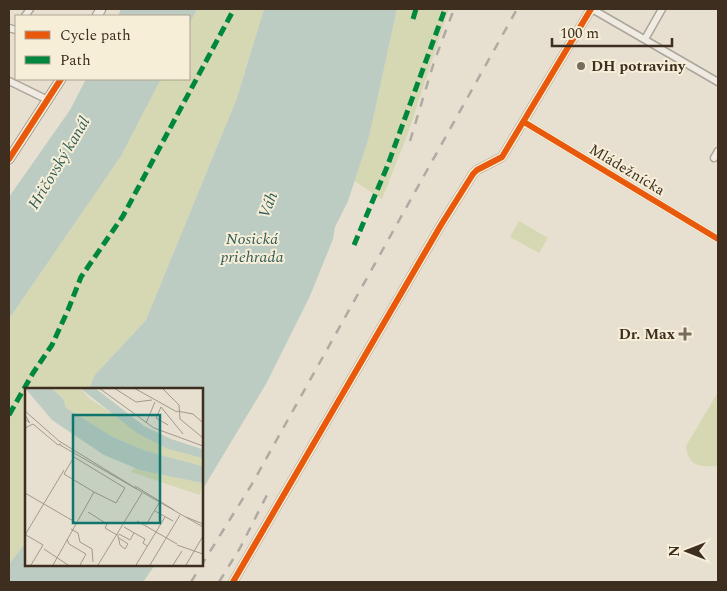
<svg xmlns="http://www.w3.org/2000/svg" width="727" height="591" viewBox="0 0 727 591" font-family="Spectral,serif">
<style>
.green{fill:#d6d7b3}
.water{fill:#bcccc2}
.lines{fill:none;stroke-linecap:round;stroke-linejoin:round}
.minor-casing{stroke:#ada599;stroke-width:9}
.tertiary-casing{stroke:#ada599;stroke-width:10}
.secondary-casing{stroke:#9c958a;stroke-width:11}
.minor{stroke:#efebe3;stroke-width:6}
.tertiary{stroke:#efebe3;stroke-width:8}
.secondary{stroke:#efebe3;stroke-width:9}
.rail{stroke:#afaaa2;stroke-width:2.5;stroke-dasharray:9 9;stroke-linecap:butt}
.quiet{stroke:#00873e;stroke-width:5;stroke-dasharray:10 5;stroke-linecap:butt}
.cycleway-casing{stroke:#f7eed8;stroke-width:9}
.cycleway{stroke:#e8590c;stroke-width:6}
.poi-dot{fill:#786c5e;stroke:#f7eed8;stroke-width:2}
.labels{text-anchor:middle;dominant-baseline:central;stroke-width:4;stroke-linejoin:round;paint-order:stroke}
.poi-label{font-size:15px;font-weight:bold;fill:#3d2e20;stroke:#f7eed8;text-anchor:start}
.street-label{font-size:15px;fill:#3d2e20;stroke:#f7eed8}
.water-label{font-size:16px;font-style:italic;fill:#2f5d5a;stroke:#f7eed8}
.inset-road{fill:none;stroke:#a3998a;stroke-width:1}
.view{fill:#0f766e;fill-opacity:0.15;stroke:#0f766e;stroke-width:2.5}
.inset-edge{fill:none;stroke:#3d2e20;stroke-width:2.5}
</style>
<rect width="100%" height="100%" fill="#e7e0d1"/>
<!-- green -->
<path class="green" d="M197 9H264L237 98 146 320 94 376 89 390H26V528L24 545 9 564V319L121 156 161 79H189V25Z
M397 9H449L407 136 382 199 354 181 369 137Z
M519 221 548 238 539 253 510 237Z
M718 392V466C701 467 688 467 686 446Z"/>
<!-- water -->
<path class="water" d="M121 9H197L189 25V16H118Z
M264 9H397L369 137 348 201 335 227 333 239 310 296 266 384 201 492V390H89L94 376 146 320 237 98Z
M86 79H161L121 156 9 319V197L70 110Z
M26 528V565H155L143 582H9V564L24 545Z"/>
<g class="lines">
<defs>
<path id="minor" d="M592 9 718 82
M25 16 30 9
M9 28 16 30
M645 39 662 9
M9 81 48 100
M524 122 718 239
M714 158 718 151"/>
<path id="tertiary" d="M233 582 441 225 473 174 477 170 502 157 591 9"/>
<path id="secondary" d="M97 16 101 9
M9 159 61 79"/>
</defs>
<!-- minor casing -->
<use href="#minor" class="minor-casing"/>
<!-- tertiary casing -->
<use href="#tertiary" class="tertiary-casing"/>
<!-- secondary casing -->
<use href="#secondary" class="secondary-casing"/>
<!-- minor -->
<use href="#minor" class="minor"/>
<!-- tertiary -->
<use href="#tertiary" class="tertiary"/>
<!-- secondary -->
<use href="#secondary" class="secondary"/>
<!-- rail -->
<path class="rail" d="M410 141 434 62 454 9
M191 582 252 484 517 9
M219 582 240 548 269 491"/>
<!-- quiet -->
<path class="quiet" d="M413 19 416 9
M354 245 387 167 445 9
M9 415 33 373 52 345 68 310 81 277 123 216 234 9"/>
<defs>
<path id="cycleway" d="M524 122 718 239
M9 159 61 79
M233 582 441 225 473 174 477 170 502 157 591 9"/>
</defs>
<!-- cycleway casing -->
<use href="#cycleway" class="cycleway-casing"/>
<!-- cycleway -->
<use href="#cycleway" class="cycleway"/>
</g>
<!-- markers -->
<g class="poi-dot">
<circle cx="581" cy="66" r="5"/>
<path d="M682.5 326.5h5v5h5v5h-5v5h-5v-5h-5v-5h5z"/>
</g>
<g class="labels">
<!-- poi labels -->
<g class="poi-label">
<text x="591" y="66">DH potraviny</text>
<text x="675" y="334" text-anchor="end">Dr. Max</text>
</g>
<!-- street labels -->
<g class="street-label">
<text transform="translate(627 170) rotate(31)">Mládežnícka</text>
</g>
<!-- water labels -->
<g class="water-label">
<text transform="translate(59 163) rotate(-59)">Hričovský kanál</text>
<text transform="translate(268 205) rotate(-68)">Váh</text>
<text x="252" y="239">Nosická<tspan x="252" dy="18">priehrada</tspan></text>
</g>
</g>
<!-- overview -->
<g transform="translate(25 388)">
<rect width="178" height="178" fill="#e7e0d1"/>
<path d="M27 0H55L65 11 143 61 177 70V78L121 63 88 49 41 20 39 12ZM109 80 177 95 175 107 106 84Z" fill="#d6d7b3"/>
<path d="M0 0H27L39 12 41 20 88 49 121 63 177 78V95L115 82 79 67 27 32ZM55 0H70L119 38 146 51 177 61V70L143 61 112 45Z" fill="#bcccc2"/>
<path class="inset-road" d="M74 0 129 40 178 58M89 0 111 14 127 12M109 0 152 24M137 0 154 17 155 31 178 50M136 19 158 46M136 19 131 30 143 37M0 23 34 53 112 101M152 23 168 26 177 34M0 27 5 35 0 31M121 35 130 14M0 40 8 36 33 57 36 56M35 57 178 139M110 98 149 122M0 105 50 134M130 123 148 133M63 124 82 136 80 140 92 147M161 129 178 136M112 133 152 156M121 137 134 115M99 139 120 151 118 155 122 158M46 141 53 145 55 154 67 161 68 174M93 146V149L94 152 95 157 100 161 103 156 94 150M94 146 105 152 109 145M0 147 39 82M1 147 18 157 6 177M42 151 44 156 61 166 55 177M152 157 178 166M19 161 43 177M28 177 69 104 91 115 100 100 49 69 39 86 69 104M73 177 117 105M111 177 140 129M125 177 155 127M148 177 157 163M161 177 178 148"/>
<path class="view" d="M48 27H135V135H48Z"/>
<rect width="178" height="178" class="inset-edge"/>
</g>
<!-- border -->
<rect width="727" height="591" fill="none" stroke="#3d2e20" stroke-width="20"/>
<!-- legend -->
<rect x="15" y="15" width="175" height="65" fill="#f7eed8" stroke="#ada18e"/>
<rect x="25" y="31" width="25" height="8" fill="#e8590c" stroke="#ada18e"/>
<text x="60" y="40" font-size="15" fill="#3d2e20">Cycle path</text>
<rect x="25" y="56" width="25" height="8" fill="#00873e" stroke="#ada18e"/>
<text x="60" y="65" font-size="15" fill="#3d2e20">Path</text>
<!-- north arrow -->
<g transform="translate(687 551) rotate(270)" stroke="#f7eed8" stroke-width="4" paint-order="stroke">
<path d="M0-4L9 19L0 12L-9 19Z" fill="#3d2e20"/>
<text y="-8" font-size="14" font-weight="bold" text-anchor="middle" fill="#3d2e20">N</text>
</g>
<!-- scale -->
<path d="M552 38v8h120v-8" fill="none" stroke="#3d2e20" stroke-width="2.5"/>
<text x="560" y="38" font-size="15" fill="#3d2e20" stroke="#f7eed8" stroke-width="4" paint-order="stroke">100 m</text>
</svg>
